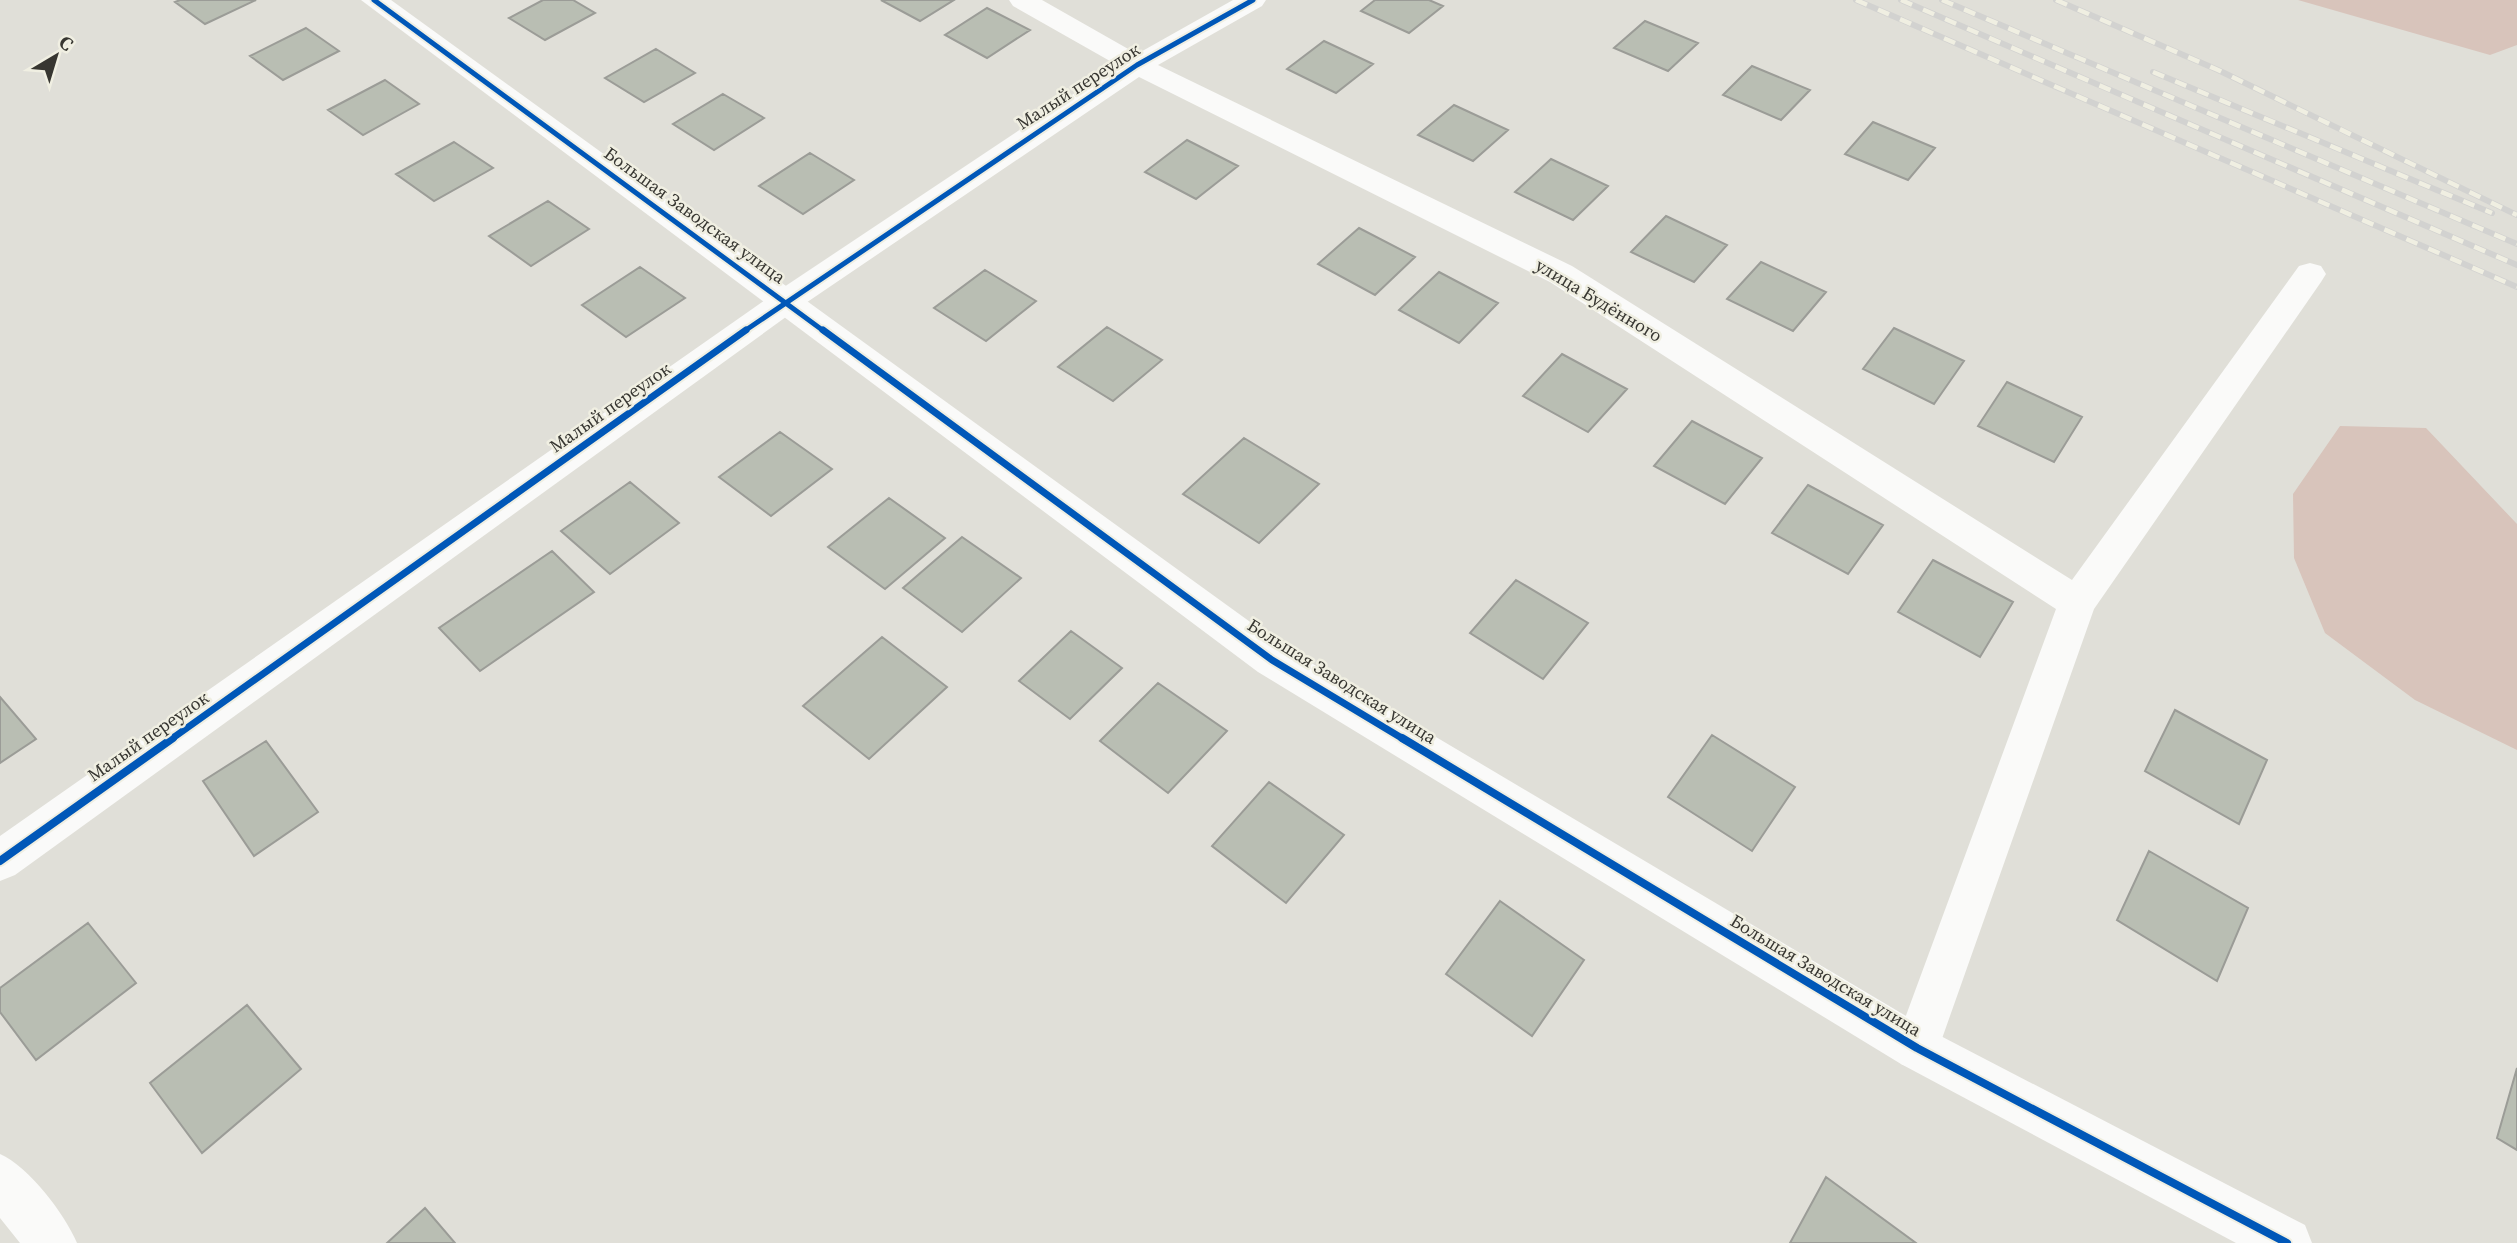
<svg xmlns="http://www.w3.org/2000/svg" width="2517" height="1243" viewBox="0 0 2517 1243" font-family="'Source Serif 4',serif">
<style>
.green{fill:#d8c4bb}
.building{fill:#b9beb3;stroke:#9b9c97;stroke-width:2}
.lines{fill:none;stroke-linecap:round;stroke-linejoin:round}
.minor{fill:#fafaf9;fill-rule:evenodd}
.tertiary{fill:#fafaf9;fill-rule:evenodd}
.rail-casing{stroke:#d2d2d0;stroke-width:6}
.rail{stroke:#f0efe2;stroke-width:4.5;stroke-dasharray:12;stroke-linecap:butt}
.cycleway-far2-casing{stroke:#f0efe2;stroke-width:9}
.cycleway-far1-casing{stroke:#f0efe2;stroke-width:11}
.cycleway-casing{stroke:#f0efe2;stroke-width:12}
.cycleway-far2{stroke:#0057b8;stroke-width:5}
.cycleway-far1{stroke:#0057b8;stroke-width:7}
.cycleway{stroke:#0057b8;stroke-width:8}
.labels{text-anchor:middle;dominant-baseline:central;stroke-width:5;stroke-linejoin:round;paint-order:stroke}
.street-label{font-size:18px;fill:#373631;stroke:#f0efe2}
</style>
<rect width="100%" height="100%" fill="#e0dfd8"/>
<!-- green -->
<path class="green" d="M2298 0H2517V45L2490 55Z
M2340 426 2426 428 2517 524V750L2415 700 2325 633 2294 558 2293 494Z"/>
<!-- building -->
<path class="building" d="M180 0H256L205 24 175 2Z
M543 0H573L595 13 545 40 509 18Z
M881 0H954L920 21Z
M1375 0H1429L1443 6 1409 33 1361 11Z
M987 8 1030 30 987 58 945 35Z
M1645 21 1698 43 1668 71 1614 48Z
M306 28 339 51 283 80 250 56Z
M1324 41 1373 64 1336 93 1287 69Z
M656 49 695 73 644 102 605 78Z
M1752 66 1810 90 1781 120 1723 95Z
M385 80 419 104 363 135 328 110Z
M723 94 764 118 714 150 673 124Z
M1454 105 1508 130 1473 161 1418 135Z
M1873 122 1935 148 1908 180 1845 154Z
M1187 140 1238 166 1196 199 1145 172Z
M454 142 493 168 434 201 396 174Z
M810 153 854 180 803 214 759 186Z
M1551 159 1608 186 1573 220 1515 192Z
M548 201 589 229 531 266 489 236Z
M1666 216 1727 245 1694 282 1631 252Z
M1359 228 1415 257 1375 295 1318 264Z
M1761 262 1826 292 1793 331 1727 299Z
M640 267 685 298 626 337 582 305Z
M985 270 1036 301 986 341 934 308Z
M1439 272 1498 303 1459 343 1399 310Z
M1107 327 1162 360 1113 401 1058 367Z
M1894 328 1964 361 1934 404 1863 369Z
M1562 354 1627 389 1588 432 1523 396Z
M2007 382 2082 417 2054 462 1978 426Z
M1692 421 1762 458 1725 504 1654 466Z
M780 432 832 469 771 516 719 477Z
M1244 438 1319 484 1259 543 1183 494Z
M630 482 679 523 610 574 561 531Z
M1808 485 1883 525 1848 574 1772 533Z
M889 498 945 538 885 589 828 547Z
M962 537 1021 578 962 632 903 588Z
M552 551 594 592 480 671 439 628Z
M1933 560 2013 602 1980 657 1898 612Z
M1516 580 1588 623 1543 679 1470 633Z
M1071 631 1122 668 1070 719 1019 681Z
M882 637 947 687 869 759 803 706Z
M1158 683 1227 731 1168 793 1100 741Z
M0 697 36 739 0 763Z
M2175 710 2267 760 2239 824 2145 771Z
M1712 735 1795 787 1752 851 1668 797Z
M266 741 318 812 254 856 203 781Z
M1269 782 1344 835 1286 903 1212 846Z
M2149 851 2248 908 2217 981 2117 920Z
M1500 901 1584 960 1532 1036 1446 974Z
M88 923 136 983 36 1060 0 1012V988Z
M247 1005 301 1069 202 1153 150 1083Z
M2517 1068V1150L2497 1138Z
M1826 1177 1916 1243H1790Z
M425 1208 455 1243H387Z"/>
<g class="lines">
<!-- minor -->
<path class="minor" d="M1009 0H1042L1137 54 1233 0H1266L1262 6 1158 65 1572 266 2072 580 2299 266 2310 263 2321 266 2326 274 2321 282 2094 609 1933 1064 1917 1071 1901 1064 1894 1048 2056 609 1550 282 1139 77 797 309 15 875 0 881V836L775 293 1117 65 1013 6Z
M0 1154C29 1167 65 1214 77 1243H20L0 1218Z"/>
<!-- tertiary -->
<path class="tertiary" d="M361 0H391L1286 648 1933 1032 2305 1225 2312 1243H2236L1901 1064 1258 672Z"/>
<defs>
<path id="rail" d="M1856 0 2517 287
M1901 0 2517 265
M1942 0 2517 244
M2056 0 2218 70 2517 215
M2153 72 2492 213"/>
</defs>
<!-- rail casing -->
<use href="#rail" class="rail-casing"/>
<!-- rail -->
<use href="#rail" class="rail"/>
<defs>
<path id="cycleway-far2" d="M374 0 825 332
M743 332 1137 65 1253 0"/>
<path id="cycleway-far1" d="M823 330 1272 660 1405 740
M170 740 746 330"/>
<path id="cycleway" d="M1402 738 1917 1048 2287 1243
M0 861 173 738"/>
</defs>
<!-- cycleway-far2 casing -->
<use href="#cycleway-far2" class="cycleway-far2-casing"/>
<!-- cycleway-far1 casing -->
<use href="#cycleway-far1" class="cycleway-far1-casing"/>
<!-- cycleway casing -->
<use href="#cycleway" class="cycleway-casing"/>
<!-- cycleway-far2 -->
<use href="#cycleway-far2" class="cycleway-far2"/>
<!-- cycleway-far1 -->
<use href="#cycleway-far1" class="cycleway-far1"/>
<!-- cycleway -->
<use href="#cycleway" class="cycleway"/>
</g>
<g class="labels">
<!-- street labels -->
<g class="street-label">
<text transform="translate(1078 86) rotate(-33)">Малый переулок</text>
<text transform="translate(695 215) rotate(36)">Большая Заводская улица</text>
<text transform="translate(1599 300) rotate(31)">улица Будённого</text>
<text transform="translate(610 407) rotate(-35)">Малый переулок</text>
<text transform="translate(1342 681) rotate(32)">Большая Заводская улица</text>
<text transform="translate(148 736) rotate(-35)">Малый переулок</text>
<text transform="translate(1826 975) rotate(31)">Большая Заводская улица</text>
</g>
</g>
<!-- north arrow -->
<g transform="translate(56 56) rotate(38)" stroke="#f0efe2" stroke-width="5" paint-order="stroke">
<path d="M0-5L12 26L0 18L-12 26Z" fill="#373631"/>
<text y="-10" font-size="19" font-weight="bold" text-anchor="middle" fill="#373631">С</text>
</g>
</svg>
